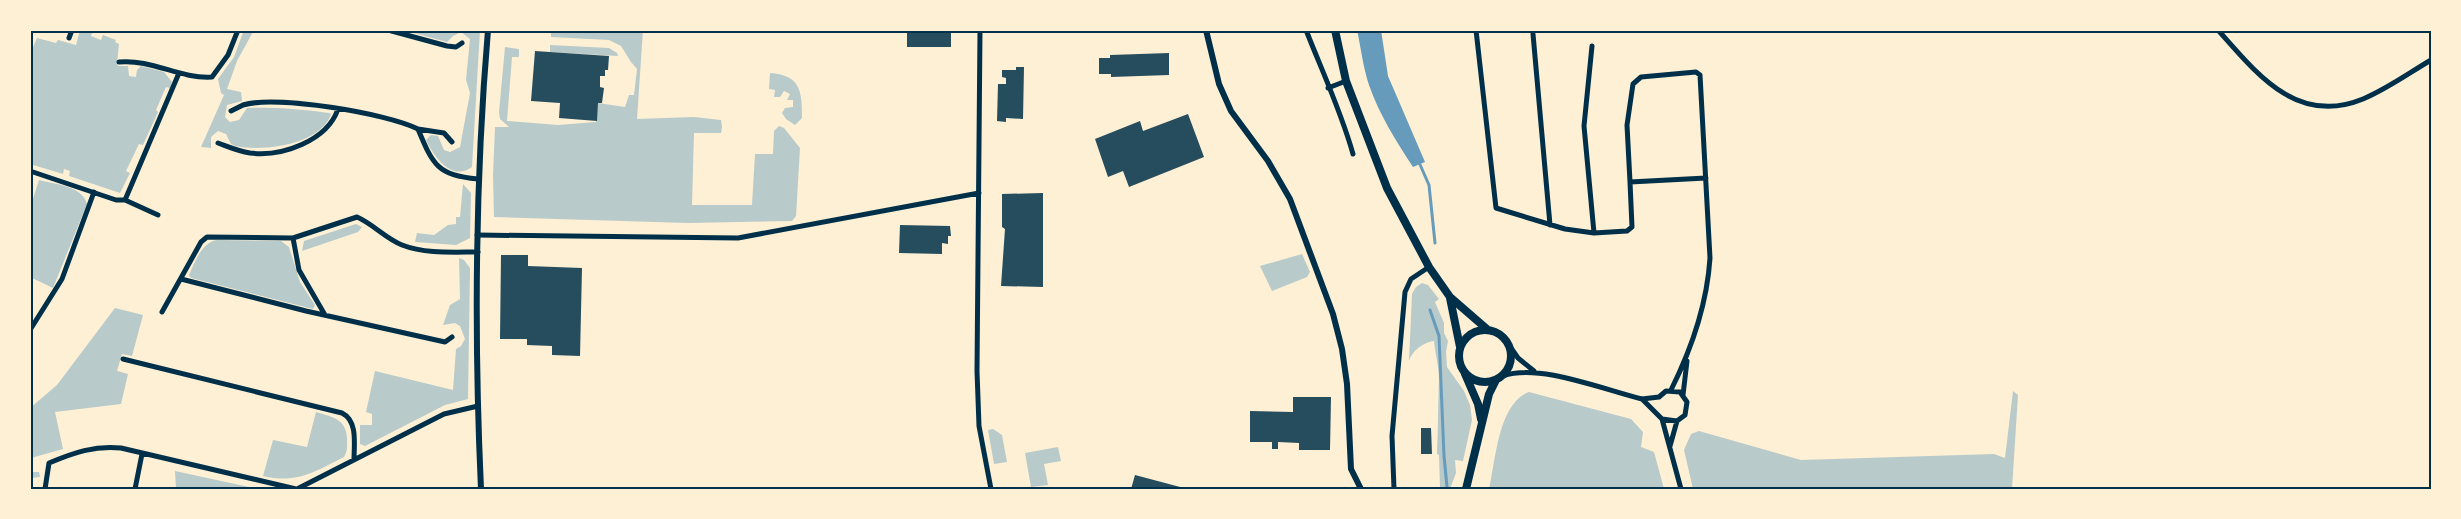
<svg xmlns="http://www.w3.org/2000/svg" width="2461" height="519" viewBox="0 0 2461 519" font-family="Quicksand,sans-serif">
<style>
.green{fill:#b9caca}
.water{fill:#669bbc}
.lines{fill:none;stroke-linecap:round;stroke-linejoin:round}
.stream{stroke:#669bbc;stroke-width:3}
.building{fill:#264d5e}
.minor{stroke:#003049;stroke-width:5}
.tertiary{stroke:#003049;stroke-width:6}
.secondary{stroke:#003049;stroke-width:8}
.neatline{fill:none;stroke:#003049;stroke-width:2}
</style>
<rect width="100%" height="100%" fill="#fdf0d5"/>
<!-- green -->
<path class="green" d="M80 30H93L91 36 101 40 103 35 116 40 115 42 119 44 117 63 118 66H128L129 76 136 77 137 70 141 66 164 72 172 82 170 88 166 87 156 110 158 112 143 145 139 144 126 171 130 173 120 193 69 176 70 171 64 169 63 174 30 164V54L37 38 56 43 58 40 76 45Z
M244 30H254L237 61 227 89 241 92 242 101 227 105 225 117 230 122 239 120 247 108C275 107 301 109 329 113L331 114C321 145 262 152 235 146L231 144 226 134 218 131 211 137V148L201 147 224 95 221 93 218 79 234 57Z
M403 30H480L472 167C452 182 434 157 426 140L431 135 438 136 444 150 450 152 460 147 470 93 466 80 470 39 461 32 453 36 447 42Z
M551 30H643L637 119 694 117 721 120 722 127 721 133H694L692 205H752L755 154H773L774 131 779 126 784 128 800 148 796 216 792 221 688 223 494 217 493 175 495 127H509L500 119 499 112 505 47 519 49V57H512L507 121 558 125 596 122 598 103 625 107 629 95H634L637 69 631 62 621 46 609 40 551 37Z
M550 45 609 48 617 53 618 56 550 52Z
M770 73C801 75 802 92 802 118L795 125 786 119 782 113 785 108 793 107V100H787L790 94 784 91 780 97H774L775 90 769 89Z
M39 180C54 184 83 186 87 204L53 288 30 277V208Z
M463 184 471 193 470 238 456 245 415 242 417 233 434 235 448 225 456 224V217H460Z
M356 224 362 227 358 232 302 251 304 241Z
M217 240 281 241 289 247 300 282 315 305 313 309 191 278 189 275C195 262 201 243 217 240Z
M1302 254 1310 272 1307 277 1272 291 1260 266Z
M459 258 464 260 470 268 468 399 445 405 365 446 360 444V425H372V414L366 412 375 371 453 390 456 349 461 346 465 339 460 326 455 323 443 325 450 305 460 299Z
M1422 283 1428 285 1439 299 1435 302 1444 323V333L1448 341 1446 352 1447 367 1464 391 1470 405 1472 420 1463 461 1455 460 1456 473 1450 489H1440V487L1439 455 1437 454C1438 429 1438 404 1439 379 1439 366 1435 353 1434 341 1423 342 1412 351 1409 361L1412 294 1416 287Z
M115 308 143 315 132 356 122 354 117 371 128 374 121 404 55 412 63 449 31 458 32 472H39L40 477 30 478V408L57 385Z
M2013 391 2018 395 2012 489H1693L1684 450 1691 434 1699 431 1801 460 1994 454 2005 458Z
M1529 392 1631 419 1643 432 1641 447 1654 452 1664 489H1489C1496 459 1498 404 1529 392Z
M316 412C333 417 346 419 347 438 347 446 348 450 344 457 314 472 297 484 263 476L273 440 307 447Z
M993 429 1002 435 1007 462 994 464 988 430Z
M1058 447 1061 461 1044 464 1048 485 1031 487 1025 453Z
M175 471 258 489H176Z"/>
<!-- water -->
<path class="water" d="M1357 30H1381L1388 76 1425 162 1413 167C1396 141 1379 114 1369 85 1363 67 1361 48 1357 30Z"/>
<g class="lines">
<!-- stream -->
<path class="stream" d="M1418 160 1429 185 1435 243
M1430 310 1439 336 1444 456 1447 487"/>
</g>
<!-- building -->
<path class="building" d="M907 30H951V47H907Z
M535 51 609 56 608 70H605V76H600V87L604 88 602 103H598L597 121 559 118 560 103 531 101Z
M1169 53V75L1111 77V74H1099V58H1110V55Z
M1016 67H1024L1023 119 1006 118V122L997 121 998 84H1006V78L1002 77V70H1016Z
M1188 114 1204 157 1129 187 1123 171 1108 177 1095 139 1140 121 1143 131Z
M1043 193V287L1001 286 1005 229 1002 227V194Z
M900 225 950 226 951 236H948V244L942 243V254L899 253Z
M501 255H528V266L582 268 580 356 552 355V346L527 345V339H500Z
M1293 397H1331L1330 450H1299V443L1278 442V449H1272V442H1250V411L1293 412Z
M1421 428H1431L1432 454H1421Z
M1135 475 1184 488V489H1131Z"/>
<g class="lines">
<!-- minor -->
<path class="minor" d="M388 30 447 46 456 47 462 43
M980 30 977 371 979 426 991 489
M1306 30C1322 71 1341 111 1353 154
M1476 30 1496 208 1565 229 1594 233 1627 231 1632 227 1630 182
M2218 30C2257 74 2297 126 2363 99 2387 89 2409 73 2431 60
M1533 34 1550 225
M69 38 72 30
M1592 46 1584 126 1594 233
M119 62C153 59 179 79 212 77L228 55 238 30
M1328 88 1346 81
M231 111C235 109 239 107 243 105 276 95 386 113 418 129 433 165 437 175 478 179
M418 129 444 133 452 142
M218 143C229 147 238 151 250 153 282 157 327 141 338 109
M30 171 116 200H125L179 73
M125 200 158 215
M477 235 738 238 979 193
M293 238 299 270 325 315
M181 279 306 311 445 342 452 337
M162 312 201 242 207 237 293 238 357 217C373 224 385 238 402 245 425 254 453 252 478 252
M30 330 62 279 94 192
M1509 345 1518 358 1534 371
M123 359 342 413C358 421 354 444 354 460
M1503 376C1539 363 1604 390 1642 399L1659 397 1666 391 1680 392 1687 402 1685 415 1677 421 1662 419
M1671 390C1692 348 1707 305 1710 258L1700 75 1696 72 1641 77 1633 84 1627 125 1630 182 1706 178
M1683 395 1687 361
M1642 399 1662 419 1681 489
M1670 446 1677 421
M45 489 49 463C73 453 95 445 121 448L296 489
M135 489 142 454
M297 489 444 414 478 406
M1394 489 1392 436 1405 292 1411 279 1429 267"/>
<!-- tertiary -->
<path class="tertiary" d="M1206 30 1219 84 1231 111 1268 161 1290 199 1333 314 1342 349 1347 384 1351 469 1361 489
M481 489C474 336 475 183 488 30"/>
<!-- secondary -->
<path class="secondary" d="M1335 30 1346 81 1387 188 1429 267 1450 297 1488 330
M1450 298 1460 347
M1459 356a26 26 0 1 1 52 0a26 26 0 1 1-52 0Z
M1465 374 1478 404 1481 419
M1466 489 1489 394 1496 380"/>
</g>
<!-- border -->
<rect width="2461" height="519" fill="none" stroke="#fdf0d5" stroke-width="63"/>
<rect x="32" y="32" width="2398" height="456" class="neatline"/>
</svg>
